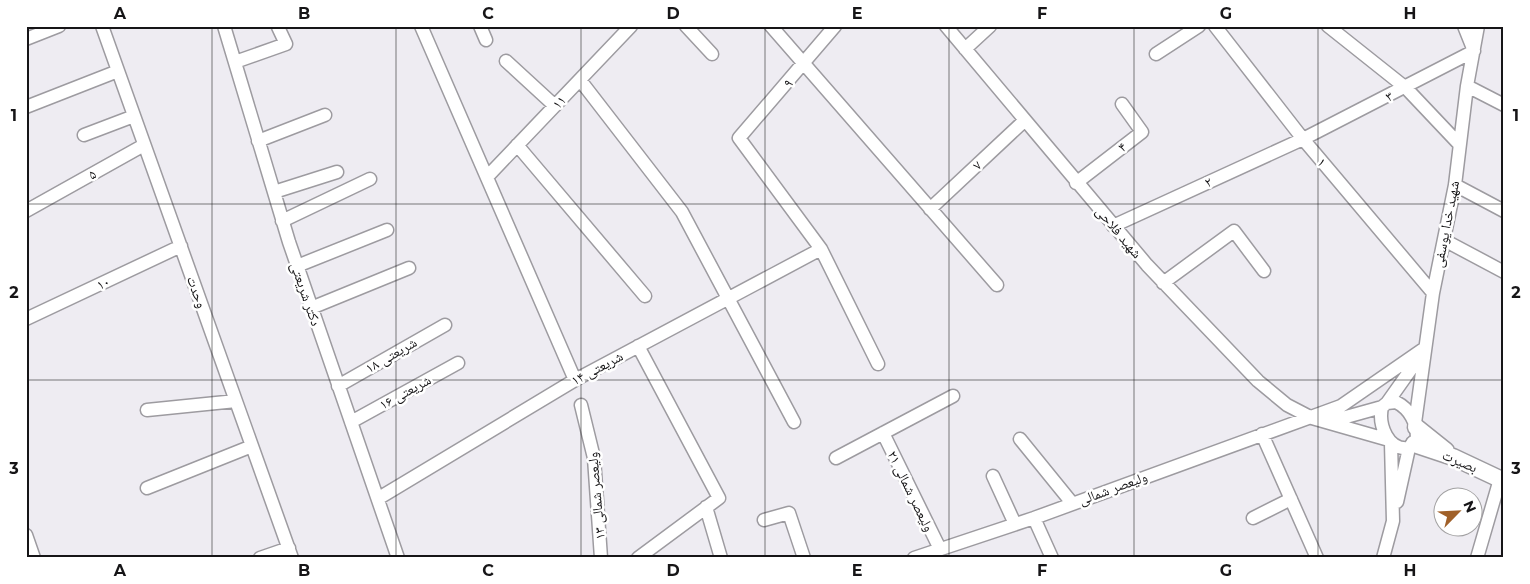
<svg xmlns="http://www.w3.org/2000/svg" width="1530" height="584" viewBox="0 0 1530 584" font-family="Montserrat,'Noto Naskh Arabic',sans-serif">
<style>
.lines{fill:none;stroke-linecap:round;stroke-linejoin:round}
.minor-casing{stroke:#9d9ba0;stroke-width:15}
.major-casing{stroke:#9d9ba0;stroke-width:19}
.minor{stroke:#fff;stroke-width:12}
.major{stroke:#fff;stroke-width:16}
.grid{fill:none;stroke:#161517;stroke-width:1;stroke-opacity:0.55}
.labels{text-anchor:middle;dominant-baseline:central;stroke-width:5;stroke-linejoin:round;paint-order:stroke}
.street-label{font-size:14px;fill:#161517;stroke:#fff}
.neatline{fill:none;stroke:#161517;stroke-width:2}
.grid-label{font-size:16px;text-anchor:middle;font-weight:bold;fill:#161517}
</style>
<rect width="100%" height="100%" fill="#eeecf2"/>
<g class="lines">
<defs>
<path id="minor" d="M102 26 292 558
M224 26 289 242 398 558
M421 26 575 380
M480 26 486 40
M686 26 712 54
M771 26 997 285
M835 26 739 138 821 249 878 364
M946 26 1147 265 1258 381 1287 405 1312 418 1389 440
M1215 26 1303 139 1433 293
M1328 26 1406 88 1459 144
M26 39 59 26
M965 49 990 26
M1156 54 1199 26
M506 61 555 106
M235 62 286 44 278 27 280 26
M580 80 682 212 794 422
M1467 86 1504 105
M26 107 118 71
M84 135 134 116
M258 141 325 115
M517 145 645 296
M487 177 631 26
M1076 183 1142 132 1122 104
M1455 185 1504 211
M274 192 337 172
M930 209 1024 121
M26 211 144 145
M282 221 370 179
M1113 226 1303 139 1474 51 1464 26
M1444 240 1504 272
M297 266 387 230
M1163 283 1234 231 1264 271
M311 308 409 268
M26 319 181 246
M638 346 719 498 638 558
M338 386 445 325
M1396 402C1410 409 1417 423 1417 438L1409 448C1388 451 1378 425 1382 407L1387 403Z
M1387 403 1421 355
M581 405 594 458 601 558
M147 410 236 401
M1326 418 1346 417 1382 407
M351 422 458 363
M1415 423 1433 293 1455 185 1467 86 1478 26
M883 433 940 549
M1262 434 1317 558
M1020 439 1072 503
M836 458 953 396
M993 476 1015 524
M147 488 252 446
M379 498 575 380 821 249
M1397 502 1409 448
M706 507 721 558
M1034 518 1052 558
M1253 518 1291 499
M764 520 789 513 804 558
M26 535 34 558
M260 558 289 548
M914 558 1034 518 1341 406 1425 348
M1383 558 1393 521 1391 443
M1477 558 1500 479"/>
<path id="major" d="M1416 427 1446 451
M1414 444 1453 457 1504 481"/>
</defs>
<!-- minor casing -->
<use href="#minor" class="minor-casing"/>
<!-- major casing -->
<use href="#major" class="major-casing"/>
<!-- minor -->
<use href="#minor" class="minor"/>
<!-- major -->
<use href="#major" class="major"/>
</g>
<!-- grid -->
<path class="grid" d="M212 26V558M396 26V558M581 26V558M765 26V558M949 26V558M1134 26V558M1318 26V558M26 204H1504M26 380H1504"/>
<g class="labels">
<!-- street labels -->
<g class="street-label">
<text transform="translate(788 83) rotate(-48)">۹</text>
<text transform="translate(1389 96) rotate(-27)">۳</text>
<text transform="translate(559 102) rotate(-46)">۱۱</text>
<text transform="translate(1122 147) rotate(-38)">۴</text>
<text transform="translate(1322 162) rotate(50)">۱</text>
<text transform="translate(977 165) rotate(-43)">۷</text>
<text transform="translate(92 174) rotate(-29)">۵</text>
<text transform="translate(1208 182) rotate(-24)">۲</text>
<text transform="translate(1446 224) rotate(-79)">شهید خدا یوسفی</text>
<text transform="translate(1119 232) rotate(50)">شهید فلاحی</text>
<text transform="translate(103 283) rotate(-25)">۱۰</text>
<text transform="translate(197 292) rotate(70)">وحدت</text>
<text transform="translate(306 294) rotate(71)">دکتر شریعتی</text>
<text transform="translate(391 355) rotate(-30)">شریعتی ۱۸</text>
<text transform="translate(597 368) rotate(-28)">شریعتی ۱۴</text>
<text transform="translate(405 392) rotate(-29)">شریعتی ۱۶</text>
<text transform="translate(1460 461) rotate(23)">بصیرت</text>
<text transform="translate(1113 488) rotate(-20)">ولیعصر شمالی</text>
<text transform="translate(911 491) rotate(64)">ولیعصر شمالی ۲۱</text>
<text transform="translate(596 496) rotate(-95)">ولیعصر شمالی ۱۳</text>
</g>
</g>
<!-- border -->
<rect width="1530" height="584" fill="none" stroke="#ffffff" stroke-width="55"/>
<!-- north arrow -->
<g transform="translate(1458 512) rotate(66)"><circle r="24" fill="#ffffff" stroke="#a2a1a2"/>
<path d="M0-4L9 19L0 12L-9 19Z" fill="#a06029"/>
<text y="-8" font-size="14" font-weight="bold" text-anchor="middle" fill="#161517">N</text>
</g>
<rect x="28" y="28" width="1474" height="528" class="neatline"/>
<g class="grid-label">
<text x="120" y="19">A</text>
<text x="304" y="19">B</text>
<text x="488" y="19">C</text>
<text x="673" y="19">D</text>
<text x="857" y="19">E</text>
<text x="1042" y="19">F</text>
<text x="1226" y="19">G</text>
<text x="1410" y="19">H</text>
<text x="14" y="121">1</text>
<text x="1516" y="121">1</text>
<text x="14" y="298">2</text>
<text x="1516" y="298">2</text>
<text x="14" y="474">3</text>
<text x="1516" y="474">3</text>
<text x="120" y="576">A</text>
<text x="304" y="576">B</text>
<text x="488" y="576">C</text>
<text x="673" y="576">D</text>
<text x="857" y="576">E</text>
<text x="1042" y="576">F</text>
<text x="1226" y="576">G</text>
<text x="1410" y="576">H</text>
</g>
</svg>
